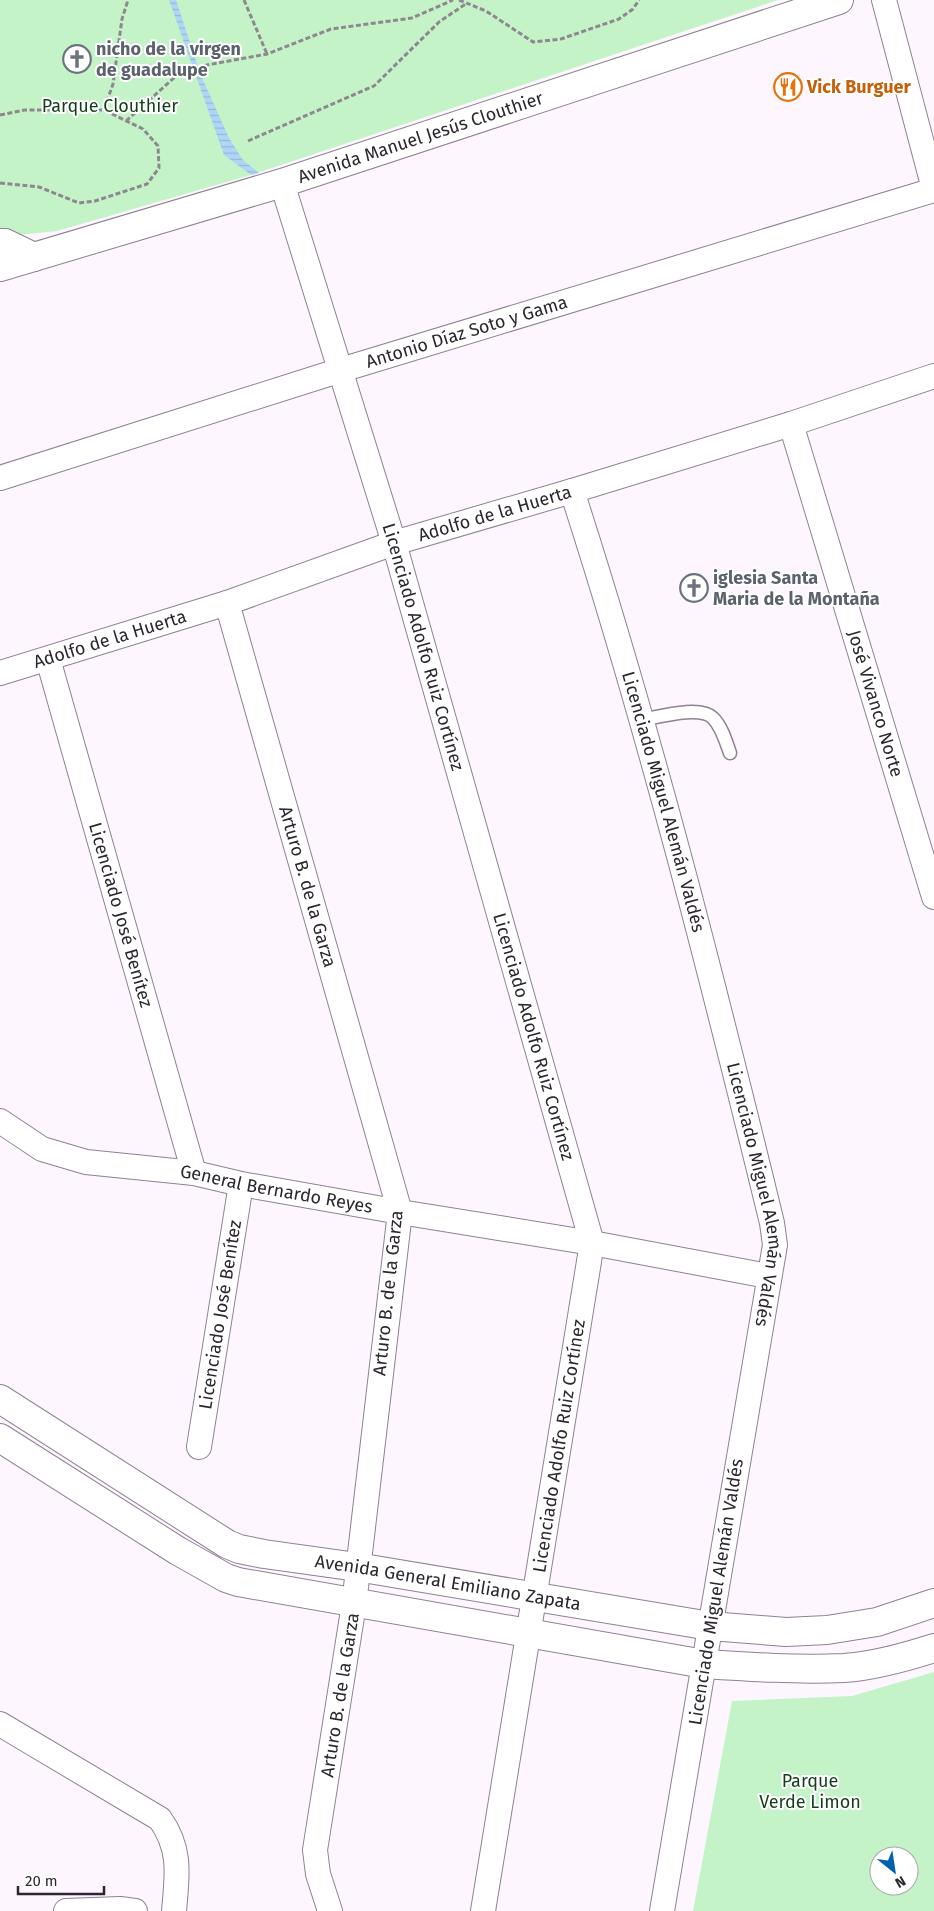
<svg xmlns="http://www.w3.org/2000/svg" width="934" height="1911" viewBox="0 0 934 1911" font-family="'Fira Sans',sans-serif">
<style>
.green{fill:#c5f3c8;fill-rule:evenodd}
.water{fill:url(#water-rules)}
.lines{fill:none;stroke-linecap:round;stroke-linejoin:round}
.lane-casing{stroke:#8f8093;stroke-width:15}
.street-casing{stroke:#8f8093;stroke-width:26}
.secondary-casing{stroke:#8f8093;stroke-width:30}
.path{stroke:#8e8790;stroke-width:3;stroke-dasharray:5 2.5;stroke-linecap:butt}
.lane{stroke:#fff;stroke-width:12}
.street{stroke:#fff;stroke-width:24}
.secondary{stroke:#fff;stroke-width:28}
.labels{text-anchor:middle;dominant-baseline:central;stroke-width:4;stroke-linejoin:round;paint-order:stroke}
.worship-label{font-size:18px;font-weight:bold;fill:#5b616d;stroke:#fff;text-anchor:start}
.food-label{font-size:18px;font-weight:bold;fill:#c56008;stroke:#fff;text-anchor:start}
.park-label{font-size:18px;fill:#123f1a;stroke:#fff}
.street-label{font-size:18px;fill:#2c262e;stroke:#fff}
</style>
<defs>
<pattern id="water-rules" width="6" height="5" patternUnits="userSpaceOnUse" patternTransform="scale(1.25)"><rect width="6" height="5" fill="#aed6f7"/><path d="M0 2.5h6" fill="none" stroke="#96b8d4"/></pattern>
</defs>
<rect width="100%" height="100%" fill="#fdf6ff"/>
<!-- green -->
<path class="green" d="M0 0H778L251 175 57 231 0 237Z
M934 1672V1911H693L732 1701 852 1696ZM879 1856H909V1886H879Z"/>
<!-- water -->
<path class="water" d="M169 0H176L200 73 229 138 243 160 259 173 251 175 224 155Z"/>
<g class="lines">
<defs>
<path id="lane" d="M641 720C659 717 700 705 713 718 722 727 726 742 730 753"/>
<g id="street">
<path d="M884 0 934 189"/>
<path id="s1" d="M282 183 394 543 592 1243 483 1911"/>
<path id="s2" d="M791 424 934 897"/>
<path id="s3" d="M0 478 341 370 934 190"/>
<path id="s4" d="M572 491C650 732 712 977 772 1223L775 1245 662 1911"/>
<path id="s5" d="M227 603 400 1212 354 1604 315 1850 318 1874 330 1911"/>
<path id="s6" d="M48 659 194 1173"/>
<path id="s7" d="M0 673 227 603 394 543 572 491 791 424 934 376"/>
<path id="s8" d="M0 1121 42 1149 86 1162 194 1173 241 1184 400 1212 592 1243 768 1276"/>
<path id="s9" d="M199 1447 241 1184"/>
<path d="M0 1724 160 1819C182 1850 177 1876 174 1911"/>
<path d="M66 1911 120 1909 135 1911"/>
</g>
<g id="secondary">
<path d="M0 243H5L34 257"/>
<path id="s10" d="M0 267 282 183 839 0"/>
<path id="s11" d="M0 1399 227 1544 239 1549 264 1554 357 1567 710 1626 786 1632 827 1630 877 1622 934 1603"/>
<path d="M0 1438 178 1551 226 1578 238 1582 704 1664C750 1667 797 1670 844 1668 874 1666 906 1657 934 1648"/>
</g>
</defs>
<!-- lane casing -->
<use href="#lane" class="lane-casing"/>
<!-- street casing -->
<use href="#street" class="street-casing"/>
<!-- secondary casing -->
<use href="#secondary" class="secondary-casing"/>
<!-- path -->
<path class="path" d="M244 0 267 54
M459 0 486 11 533 42 561 39 619 19 633 9 639 0
M0 115 25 110H104
M126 121 176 76 207 65 267 54 331 29 412 18 453 0
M248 141 374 86 439 22 467 3
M0 183 39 187 79 203 95 201 147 184 159 168 158 146 143 129 104 110 113 84 122 19 128 0"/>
<!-- lane -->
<use href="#lane" class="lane"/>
<!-- street -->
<use href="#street" class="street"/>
<!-- secondary -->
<use href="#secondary" class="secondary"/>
</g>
<!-- icons -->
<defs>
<symbol id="church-ring" viewBox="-11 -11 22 22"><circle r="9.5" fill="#fff" stroke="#6b7280" stroke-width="1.5"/><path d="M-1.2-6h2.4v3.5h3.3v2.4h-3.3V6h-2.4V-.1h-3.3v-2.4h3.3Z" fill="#6b7280"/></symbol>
<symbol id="restaurant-ring" viewBox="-11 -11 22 22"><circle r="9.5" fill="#fff" stroke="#e8710a" stroke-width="1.5"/><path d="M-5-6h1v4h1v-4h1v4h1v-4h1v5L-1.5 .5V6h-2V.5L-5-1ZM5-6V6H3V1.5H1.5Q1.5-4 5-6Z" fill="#e8710a"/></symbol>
</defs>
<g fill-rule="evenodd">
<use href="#church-ring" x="61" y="43" width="32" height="32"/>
<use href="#restaurant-ring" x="772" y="71" width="32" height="32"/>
<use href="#church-ring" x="678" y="572" width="32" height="32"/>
</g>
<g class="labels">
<!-- worship labels -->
<g class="worship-label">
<text x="96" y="49">nicho de la virgen<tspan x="96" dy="21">de guadalupe</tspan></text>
<text x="713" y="578">iglesia Santa<tspan x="713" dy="21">Maria de la Montaña</tspan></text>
</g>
<!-- food labels -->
<g class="food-label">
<text x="807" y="87">Vick Burguer</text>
</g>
<!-- park labels -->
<g class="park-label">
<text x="110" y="106">Parque Clouthier</text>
<text x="810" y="1781">Parque<tspan x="810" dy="21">Verde Limon</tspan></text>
</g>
<!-- street labels -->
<g class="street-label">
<text stroke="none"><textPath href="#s10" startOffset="440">Avenida Manuel Jesús Clouthier</textPath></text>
<text stroke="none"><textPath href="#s3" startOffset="489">Antonio Díaz Soto y Gama</textPath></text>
<text stroke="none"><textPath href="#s7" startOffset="520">Adolfo de la Huerta</textPath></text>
<text stroke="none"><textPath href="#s7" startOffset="115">Adolfo de la Huerta</textPath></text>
<text stroke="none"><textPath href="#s1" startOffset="485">Licenciado Adolfo Ruiz Cortínez</textPath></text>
<text stroke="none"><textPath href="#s2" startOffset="292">José Vivanco Norte</textPath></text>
<text stroke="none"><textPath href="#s4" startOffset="324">Licenciado Miguel Alemán Valdés</textPath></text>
<text stroke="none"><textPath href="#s5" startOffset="295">Arturo B. de la Garza</textPath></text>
<text stroke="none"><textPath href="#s6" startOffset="266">Licenciado José Benítez</textPath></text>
<text stroke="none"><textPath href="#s1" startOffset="890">Licenciado Adolfo Ruiz Cortínez</textPath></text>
<text stroke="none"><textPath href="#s8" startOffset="289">General Bernardo Reyes</textPath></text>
<text stroke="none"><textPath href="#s4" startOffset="729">Licenciado Miguel Alemán Valdés</textPath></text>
<text transform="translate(388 1293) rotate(-84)">Arturo B. de la Garza</text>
<text stroke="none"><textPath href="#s9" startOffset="134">Licenciado José Benítez</textPath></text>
<text transform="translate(559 1446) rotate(-81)">Licenciado Adolfo Ruiz Cortínez</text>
<text stroke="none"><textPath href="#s11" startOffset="494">Avenida General Emiliano Zapata</textPath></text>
<text transform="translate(716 1592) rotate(-81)">Licenciado Miguel Alemán Valdés</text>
<text transform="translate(340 1695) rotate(-81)">Arturo B. de la Garza</text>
</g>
</g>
<!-- north arrow -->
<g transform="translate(894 1871) rotate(150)"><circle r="24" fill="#ffffff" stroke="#aba8ab"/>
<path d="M0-4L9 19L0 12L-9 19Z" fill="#0163b0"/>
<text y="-8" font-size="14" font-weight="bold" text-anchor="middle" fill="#2c262e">N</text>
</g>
<!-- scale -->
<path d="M18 1886v8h86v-8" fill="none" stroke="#2c262e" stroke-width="2.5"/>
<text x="25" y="1886" font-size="15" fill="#2c262e" stroke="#ffffff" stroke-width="4" paint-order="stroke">20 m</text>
</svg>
